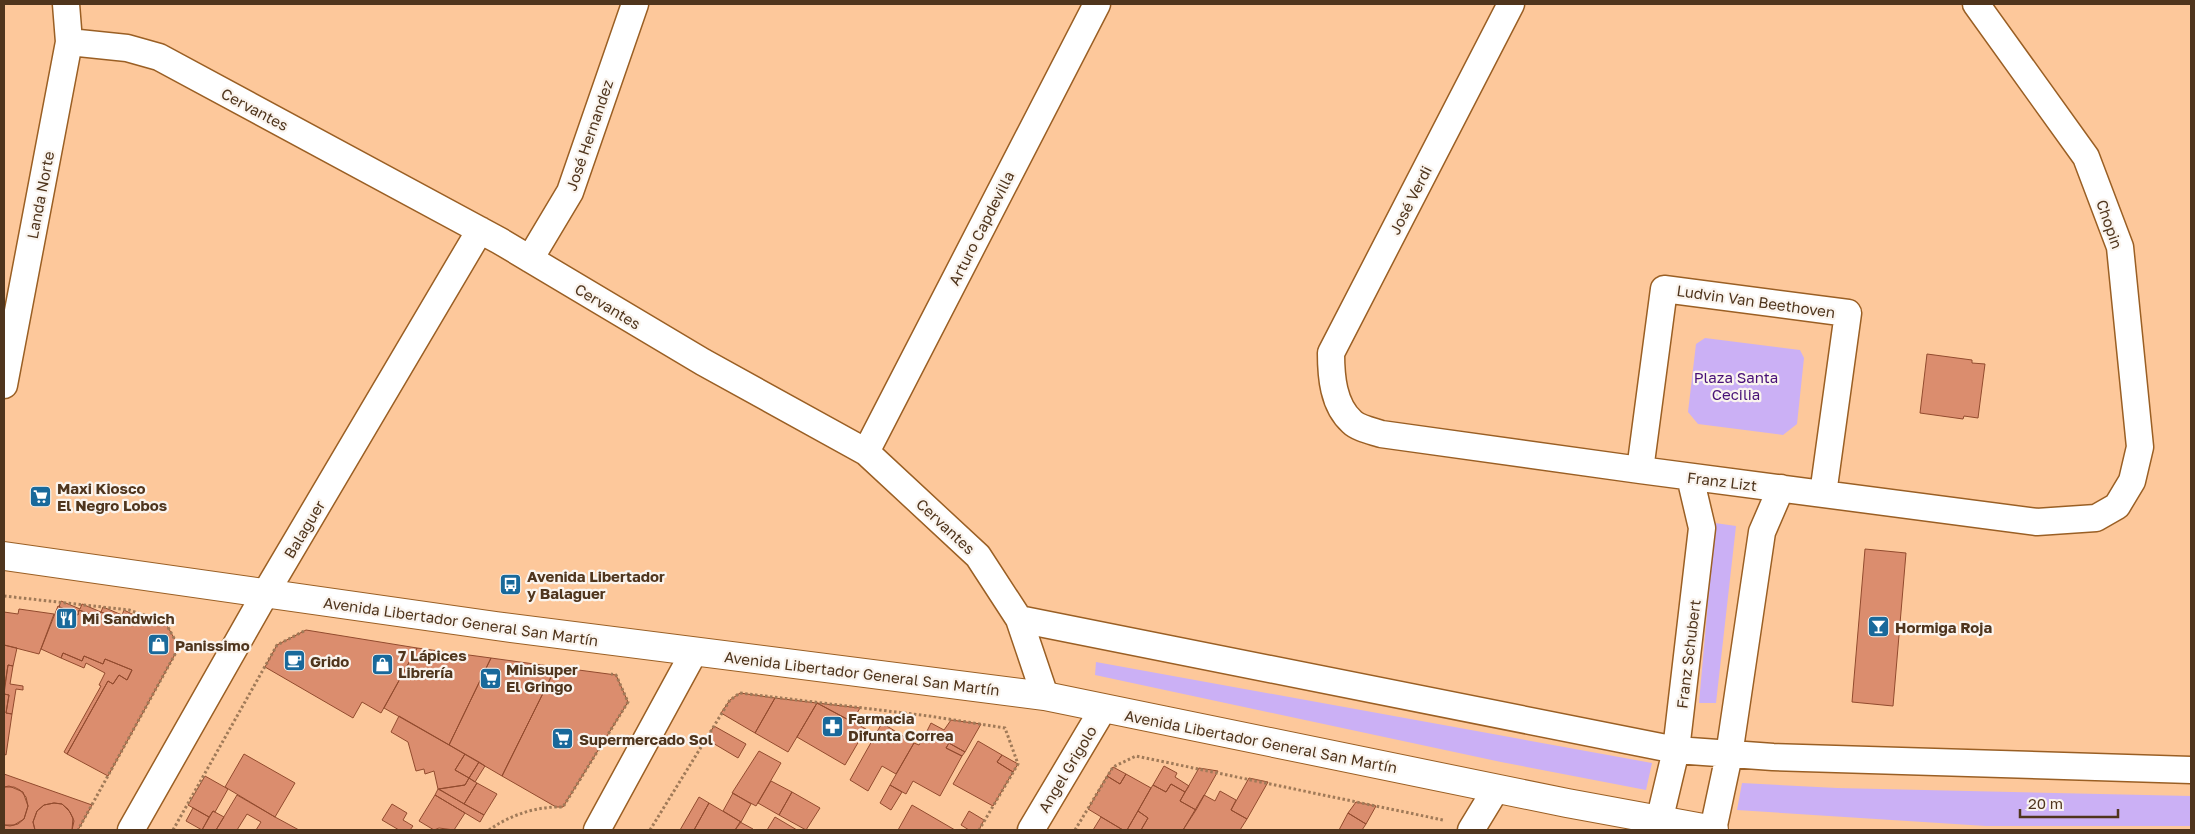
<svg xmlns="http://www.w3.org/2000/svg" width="2195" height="834" viewBox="0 0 2195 834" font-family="'Golos Text',sans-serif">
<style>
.green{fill:#cbb0f5}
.building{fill:#db8d6e;stroke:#924b2e}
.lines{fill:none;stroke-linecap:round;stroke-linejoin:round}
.minor-casing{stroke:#9a5f24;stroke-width:29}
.secondary-casing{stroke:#9a5f24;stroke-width:30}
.path{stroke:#a07a58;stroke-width:3;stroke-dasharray:2.5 2.5;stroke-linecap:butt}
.minor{stroke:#fff;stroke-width:26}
.secondary{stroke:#fff;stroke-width:28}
.labels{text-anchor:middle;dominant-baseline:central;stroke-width:4.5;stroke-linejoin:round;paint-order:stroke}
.street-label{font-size:15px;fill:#4f351d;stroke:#faf4ee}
.park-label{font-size:15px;fill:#481177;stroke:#faf4ee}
.poi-label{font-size:15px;font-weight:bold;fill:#4f351d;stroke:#faf4ee;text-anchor:start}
</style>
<rect width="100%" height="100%" fill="#fdc89b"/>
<!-- green -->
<path class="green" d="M1705 338 1800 350 1804 358 1797 424 1783 435 1698 424 1688 412 1696 344Z
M1715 523 1736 526 1716 703H1699Z
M1096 662 1652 763 1646 790 1501 762 1095 675Z
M1742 783 1837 788 2191 796V826H1986L1737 810Z"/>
<!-- building -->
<path class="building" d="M1927 354 1972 360V363L1985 364 1978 418 1964 416 1963 419 1920 413Z
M1865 549 1906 553 1893 706 1852 702Z
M61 601 80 609 82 604 101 612 103 607 122 615 124 610 142 619 140 624 122 615 120 620 101 612 98 617 79 610 78 615 59 607Z
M58 606 78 615 79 610 98 617 101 612 120 620 122 615 140 624 142 619 165 622 179 647 108 776 67 754 108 681 113 684 119 675 127 680 132 670 105 659 103 664 84 656 82 661 63 653 61 658 41 649Z
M19 609 54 614 39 654 4 645V612L18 614Z
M306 630 417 648 381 713 362 702 353 718 265 667 277 645Z
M4 645 17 648 13 666 8 665 4 690Z
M417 648 491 658 449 745 384 708Z
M63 653 82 661 84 656 103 664 105 659 132 670 127 680 119 675 113 684 108 681 67 754 64 752 101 686 99 685 105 673 86 663 84 668 61 658Z
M491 658 556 667 502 776 449 745Z
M8 665 13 666 10 684 23 686V690L16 689 12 714 6 713 9 695 4 694Z
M556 667 616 675 628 702 563 807H556L502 776Z
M740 693 775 698 755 733 721 713 730 700Z
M4 694 9 695 6 713 12 714 6 755 4 754Z
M775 698 817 703 788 752 755 733Z
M817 703 866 729 845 765 797 737Z
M817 703 860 708 852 722Z
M399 716 465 754 455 770 469 778 465 785 438 789 434 771 425 774 424 769 416 771 408 742 391 732Z
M951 720 981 724 965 752 927 731 931 723 944 730Z
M882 723 914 743 896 774 882 766 868 791 850 780Z
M714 726 746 744 738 758 706 739Z
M927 731 949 743 946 748 962 756 940 796 913 781 906 794 890 785 914 743 919 745Z
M978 741 1002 755 997 762 1013 772 993 806 953 784Z
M949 743 965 752 962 756 946 748Z
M759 751 781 763 756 806 732 793Z
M244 754 295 783 275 817 225 787Z
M465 754 479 762 469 778 455 770Z
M1002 755 1018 764 1013 772 997 762Z
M479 762 485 766 475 782 469 778Z
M1164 766 1177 773 1175 777 1189 786 1185 792 1171 784 1166 792 1153 785Z
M1113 767 1126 774 1120 784 1107 776Z
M1199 768 1218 771 1196 810 1180 801Z
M4 774 92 805 78 830H72L73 818 68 809 62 804 54 803 44 805 37 811 33 822 35 830H4V825H14L24 819 28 806 26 797 20 790 14 787H4Z
M1126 774 1151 788 1127 830H1123L1088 809 1107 776 1120 784Z
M205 776 228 789 215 812 213 811 209 817 188 805Z
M469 778 477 783 464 804 439 789 465 785Z
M1249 778 1268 782 1247 819 1231 810Z
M771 781 792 792 779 815 758 803Z
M477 783 497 794 484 815 464 804Z
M1171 784 1185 792 1180 801 1196 810 1183 830H1141L1148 818 1138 811 1151 788 1153 785 1166 792Z
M890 785 902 792 891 810 880 803Z
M9 786 23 792 28 806 24 819 18 824 10 826 4 825V787Z
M438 789 484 815 480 822 435 795Z
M1220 791 1236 800 1231 810 1247 819 1240 830H1183L1204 795 1215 801Z
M792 792 820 808 806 830 779 815Z
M733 793 751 804 741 822 723 811Z
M237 795 275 817 299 830H256L261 822 247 814 237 830H216Z
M435 795 465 813 454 830 439 828 434 830 419 821Z
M699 797 709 803 694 830H680Z
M1356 802 1376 806 1366 824 1348 813Z
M54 803 62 804 70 812 74 821 72 830H35L33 822 37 811 44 805Z
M709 803 741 822 735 830H694Z
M392 804 407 813 403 820 413 826 410 830H399L382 820Z
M912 805 955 830H898Z
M193 808 209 817 202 830 186 821Z
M213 811 224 817 216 830H202Z
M969 811 984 820 979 830H969L961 825Z
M1138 811 1148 818 1141 830H1127Z
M1348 813 1366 824 1362 830H1339Z
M775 817 797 830H767Z
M1101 817 1123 830H1093Z
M740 822 753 829 752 830H735Z"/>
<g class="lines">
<defs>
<path id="minor" d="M1511 4 1331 353C1331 376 1333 405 1352 422 1358 428 1372 431 1381 434L1640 470 2037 522 2096 518 2117 506 2132 481 2140 447 2120 247 2086 157 1976 4
M69 42 127 48 159 57 500 241 703 362 866 452 978 556 1019 619 1045 696
M530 259 570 192 635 4
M4 385 69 42 66 4
M866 452 1097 4
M1640 470 1664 289 1848 313 1823 494
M1019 619 1676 750 1773 757 2191 770
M131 830 265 594 480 230
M597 830 694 652
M1031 830 1103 709
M1471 830 1496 789
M1657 830 1676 750 1702 528 1690 477
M1713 830 1729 755 1762 532 1781 488"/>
<path id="secondary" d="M4 556 496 626 1045 696 1567 803 1714 830"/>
</defs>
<!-- minor casing -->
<use href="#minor" class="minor-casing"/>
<!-- secondary casing -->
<use href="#secondary" class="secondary-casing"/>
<!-- path -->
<path class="path" d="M4 596 129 610 165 622 179 647 78 830
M173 830 277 645 306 630
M489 830C510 815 537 806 563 807L628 702 616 675 611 674
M650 830 730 700 740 693 929 716 1005 728 1018 764 979 830
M1075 830 1113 767 1136 756 1443 820"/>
<!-- minor -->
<use href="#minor" class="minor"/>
<!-- secondary -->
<use href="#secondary" class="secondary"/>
</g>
<!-- icons -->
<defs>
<symbol id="supermarket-square" viewBox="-11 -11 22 22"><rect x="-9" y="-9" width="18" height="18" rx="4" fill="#19699b" stroke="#faf4ee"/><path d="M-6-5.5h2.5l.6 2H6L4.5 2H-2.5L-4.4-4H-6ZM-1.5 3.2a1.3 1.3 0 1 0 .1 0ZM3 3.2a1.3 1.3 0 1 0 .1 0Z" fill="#fff"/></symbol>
<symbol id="bus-square" viewBox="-11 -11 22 22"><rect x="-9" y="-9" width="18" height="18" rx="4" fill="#19699b" stroke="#faf4ee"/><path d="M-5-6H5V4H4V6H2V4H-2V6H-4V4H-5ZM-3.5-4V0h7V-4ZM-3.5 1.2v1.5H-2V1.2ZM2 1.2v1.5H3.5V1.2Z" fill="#fff"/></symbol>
<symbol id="restaurant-square" viewBox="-11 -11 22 22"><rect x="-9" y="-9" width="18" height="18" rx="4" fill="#19699b" stroke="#faf4ee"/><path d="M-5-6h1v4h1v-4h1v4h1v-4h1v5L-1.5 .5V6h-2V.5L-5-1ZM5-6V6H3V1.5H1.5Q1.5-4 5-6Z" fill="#fff"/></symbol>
<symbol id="bar-square" viewBox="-11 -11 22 22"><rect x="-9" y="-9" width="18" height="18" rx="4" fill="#19699b" stroke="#faf4ee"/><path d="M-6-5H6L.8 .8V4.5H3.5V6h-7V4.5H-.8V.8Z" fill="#fff"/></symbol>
<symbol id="shop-square" viewBox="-11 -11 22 22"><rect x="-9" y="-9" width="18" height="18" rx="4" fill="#19699b" stroke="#faf4ee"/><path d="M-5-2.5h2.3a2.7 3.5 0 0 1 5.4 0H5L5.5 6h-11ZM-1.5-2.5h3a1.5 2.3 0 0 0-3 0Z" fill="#fff"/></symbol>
<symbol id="cafe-square" viewBox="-11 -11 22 22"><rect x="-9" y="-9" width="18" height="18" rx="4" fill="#19699b" stroke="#faf4ee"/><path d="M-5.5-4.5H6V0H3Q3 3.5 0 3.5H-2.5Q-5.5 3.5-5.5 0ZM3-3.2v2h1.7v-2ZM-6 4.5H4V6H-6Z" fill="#fff"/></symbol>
<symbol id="pharmacy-square" viewBox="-11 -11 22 22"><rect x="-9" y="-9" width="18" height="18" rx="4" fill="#19699b" stroke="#faf4ee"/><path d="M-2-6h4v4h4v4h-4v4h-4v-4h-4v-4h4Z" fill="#fff"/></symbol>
</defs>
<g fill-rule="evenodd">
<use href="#supermarket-square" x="28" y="484" width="25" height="25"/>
<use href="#bus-square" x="498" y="572" width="25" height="25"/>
<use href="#restaurant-square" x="54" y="606" width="25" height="25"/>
<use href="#bar-square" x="1866" y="614" width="25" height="25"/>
<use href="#shop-square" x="146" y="632" width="25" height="25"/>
<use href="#cafe-square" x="282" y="648" width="25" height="25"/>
<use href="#shop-square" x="370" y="652" width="25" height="25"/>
<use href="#supermarket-square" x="478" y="666" width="25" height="25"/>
<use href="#pharmacy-square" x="820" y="714" width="25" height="25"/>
<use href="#supermarket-square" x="550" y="726" width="25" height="25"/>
</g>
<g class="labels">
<!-- street labels -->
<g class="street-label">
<text transform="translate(255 109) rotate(28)">Cervantes</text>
<text transform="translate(589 135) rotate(-71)">José Hernandez</text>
<text transform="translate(40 195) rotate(-79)">Landa Norte</text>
<text transform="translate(1410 200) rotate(-63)">José Verdi</text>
<text transform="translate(2110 224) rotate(71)">Chopin</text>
<text transform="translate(981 228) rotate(-63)">Arturo Capdevilla</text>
<text transform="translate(1756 301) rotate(8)">Ludvin Van Beethoven</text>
<text transform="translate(608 306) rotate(31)">Cervantes</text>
<text transform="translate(1722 481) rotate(7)">Franz Lizt</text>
<text transform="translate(946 526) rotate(43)">Cervantes</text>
<text transform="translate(304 529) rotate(-59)">Balaguer</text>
<text transform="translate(461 621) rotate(8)">Avenida Libertador General San Martín</text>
<text transform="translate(1688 654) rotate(-83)">Franz Schubert</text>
<text transform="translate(862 673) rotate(7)">Avenida Libertador General San Martín</text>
<text transform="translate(1261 741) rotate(11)">Avenida Libertador General San Martín</text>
<text transform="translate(1067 769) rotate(-59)">Angel Grigolo</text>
</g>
<!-- park labels -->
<g class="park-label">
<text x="1736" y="377">Plaza Santa<tspan x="1736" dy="17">Cecilia</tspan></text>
</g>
<!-- poi labels -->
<g class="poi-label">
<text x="57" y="488">Maxi Kiosco<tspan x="57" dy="17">El Negro Lobos</tspan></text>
<text x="527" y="576">Avenida Libertador<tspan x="527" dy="17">y Balaguer</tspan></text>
<text x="82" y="618">Mi Sandwich</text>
<text x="1895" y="627">Hormiga Roja</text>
<text x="175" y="645">Panissimo</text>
<text x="398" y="655">7 Lápices<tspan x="398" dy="17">Librería</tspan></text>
<text x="310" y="661">Grido</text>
<text x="506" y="669">Minisuper<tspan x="506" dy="17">El Gringo</tspan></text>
<text x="848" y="718">Farmacia<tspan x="848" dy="17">Difunta Correa</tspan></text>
<text x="579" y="739">Supermercado Sol</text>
</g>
</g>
<!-- border -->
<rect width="2195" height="834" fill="none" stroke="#4f351d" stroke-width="10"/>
<!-- scale -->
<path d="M2020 809v8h98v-8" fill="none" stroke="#4f351d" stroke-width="2.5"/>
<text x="2028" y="809" font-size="15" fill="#4f351d" stroke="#faf4ee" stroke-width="4" paint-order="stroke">20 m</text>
</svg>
